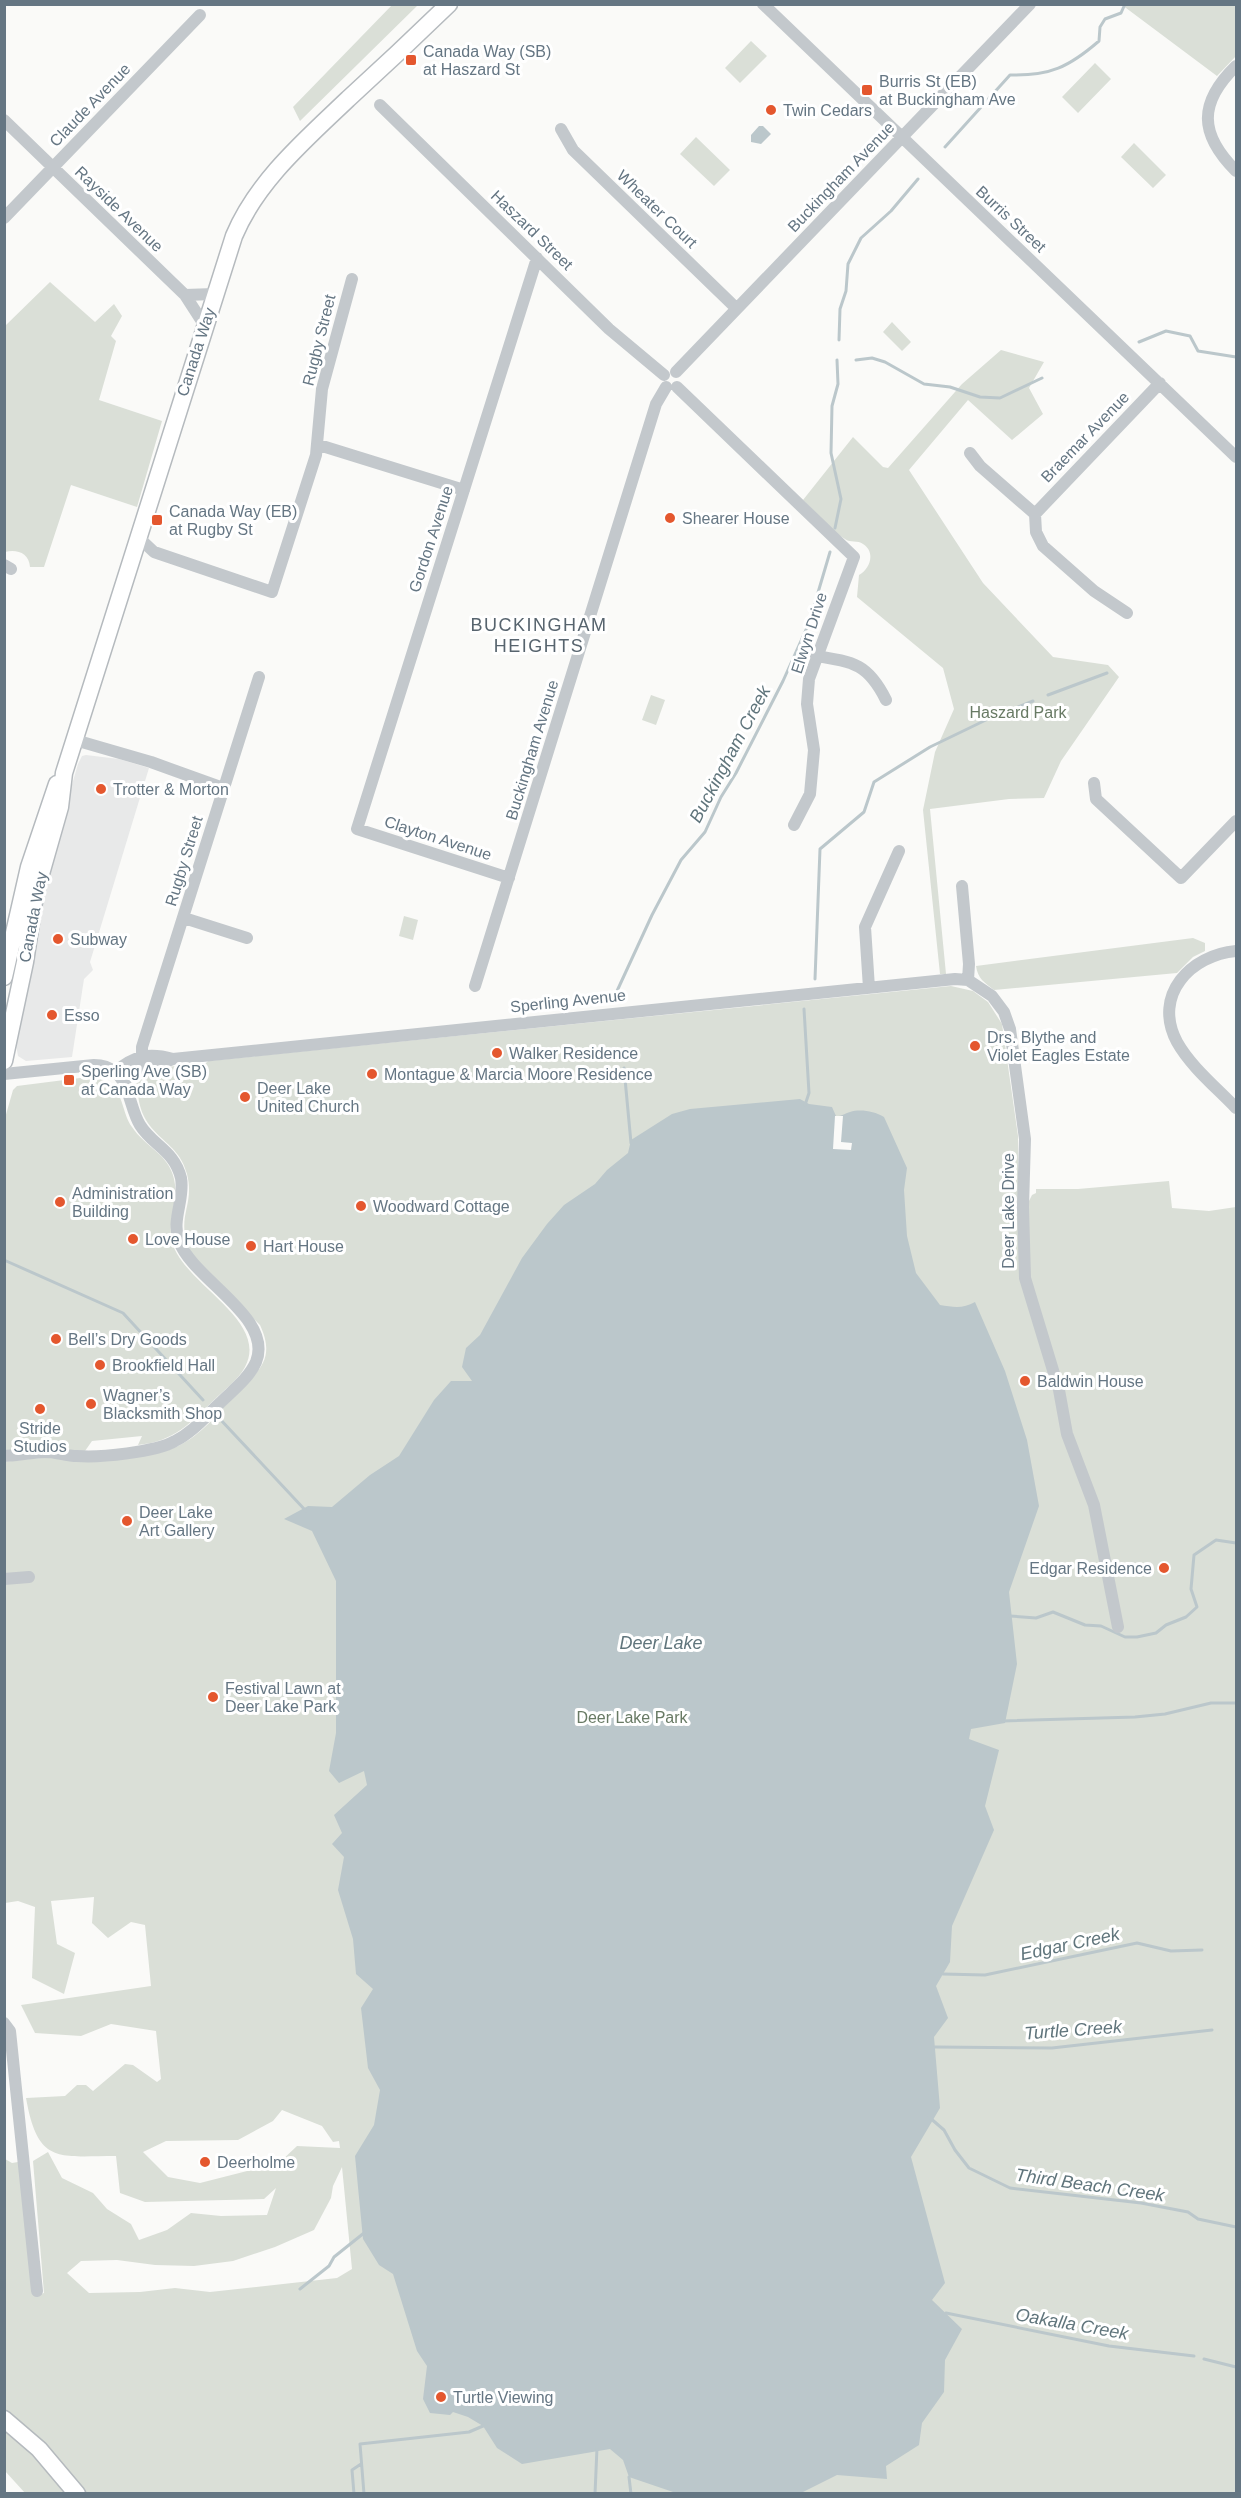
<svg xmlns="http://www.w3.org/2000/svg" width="1241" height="2498" viewBox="0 0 1241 2498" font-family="Helvetica,sans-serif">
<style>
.built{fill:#e8e9e9}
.green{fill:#dadfd7;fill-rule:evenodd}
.water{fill:#bbc7cb}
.pier{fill:#fafaf8}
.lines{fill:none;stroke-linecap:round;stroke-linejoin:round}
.stream{stroke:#bbc7cb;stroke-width:3}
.major-casing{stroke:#b5babe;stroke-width:19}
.minor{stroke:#c3c8cc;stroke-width:12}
.major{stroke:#fff;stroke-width:16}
.poi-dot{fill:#e4572e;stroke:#fff;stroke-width:2}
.labels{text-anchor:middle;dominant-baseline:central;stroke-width:6;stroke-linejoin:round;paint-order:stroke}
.poi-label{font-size:16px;fill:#657683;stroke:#fff;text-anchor:start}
.street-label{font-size:16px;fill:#657683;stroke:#fff}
.park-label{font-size:16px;fill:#687a64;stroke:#fff}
.neighbourhood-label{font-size:18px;letter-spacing:1.5px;fill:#57646e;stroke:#fff}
.water-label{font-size:18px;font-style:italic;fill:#60757c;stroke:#fff}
</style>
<rect width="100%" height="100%" fill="#fafaf8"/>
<!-- built -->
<path class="built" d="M86 755 119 759 149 768 90 962 93 970 84 979 72 1057 26 1061 18 1056 16 1045 37 918 53 850 78 764 82 756Z"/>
<!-- green -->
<path class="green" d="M393 4 418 5 300 121 293 107Z
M1122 5H1236V56L1217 76Z
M751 41 767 56 740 83 725 68Z
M1095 63 1111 79 1078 113 1062 97Z
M696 137 730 170 714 186 680 154Z
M1134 143 1166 175 1153 188 1121 157Z
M50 282 95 322 114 304 122 316 111 336 116 341 99 400 162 421 137 507 71 485 44 567H30C29 553 17 549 5 552V326Z
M892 322 911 342 902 351 883 332Z
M1001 350 1044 362 1029 388 1043 414 1012 440 968 400 909 470 983 583 1053 657 1108 665 1119 677 1061 761 1044 798 1009 799 930 809 946 974H940L923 810 935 752 954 709 943 668 857 597 859 575C870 569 876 552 863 544 858 540 850 543 845 539 832 532 815 511 803 500L853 437 883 467 888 468 962 384Z
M651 695 665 700 656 725 642 720Z
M404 916 418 920 413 940 399 936Z
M1193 938 1205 943V951L1193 957 1177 973 994 990C984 982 978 979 976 966Z
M951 986 973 991 988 1002 1002 1024 1018 1136V1191L1025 1287 1076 1446 1030 1288 1028 1203 1032 1195 1036 1193V1189H1078L1169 1181 1172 1208 1209 1211 1236 1207V2493H86L35 2437 5 2410V2159L12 2163 18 2162 41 2294 44 2293 33 2161 48 2152 62 2178 93 2193 107 2209 131 2224 139 2240 167 2230 191 2213 221 2216 267 2215 276 2188 264 2199 145 2202 120 2193 116 2156C58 2156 38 2165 26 2098L65 2096 77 2085H86L93 2091 125 2064 133 2065 157 2082 161 2079 156 2031 111 2024 81 2036 35 2033 21 2005 151 1986 145 1925 131 1922 108 1938 92 1923 94 1897 51 1901 57 1944 75 1953 64 1994 32 1978 35 1907 18 1901 5 1903V1462C20 1460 35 1458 50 1458 91 1456 146 1464 182 1444 205 1432 223 1407 242 1388 263 1368 274 1355 260 1325L195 1259C171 1219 196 1209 187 1174 178 1138 143 1139 138 1095 137 1089 135 1081 139 1077 147 1066 192 1065 206 1063L208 1061ZM282 2110 322 2126 333 2142 339 2141 340 2148 297 2146 279 2163 200 2183 168 2177 143 2152 166 2141 238 2140 273 2121ZM342 2167 352 2269 337 2278 210 2292 175 2288 140 2292 89 2293 67 2273 81 2261 117 2260 155 2265 194 2266 233 2261 275 2247 314 2230 331 2198 333 2186Z
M88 1077C97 1078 106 1080 113 1087 124 1098 123 1115 132 1127 145 1147 169 1154 174 1179 179 1200 167 1220 172 1242 184 1285 270 1320 245 1367 238 1380 224 1390 214 1400 189 1424 175 1441 138 1445L142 1436 92 1441 85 1451 5 1450V1118L13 1090 17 1086Z
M4 2430 42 2462 69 2493H25L5 2471Z"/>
<!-- water -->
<path class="water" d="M759 126H763L771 134 761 144 751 142V135Z
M800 1099 809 1104 832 1107 836 1116C843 1116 843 1114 850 1112 860 1109 874 1111 884 1117L907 1168 904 1190 907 1236 916 1273 940 1305C953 1307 963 1309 975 1302L1005 1371 1027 1440 1039 1506 1009 1592 1017 1664 1005 1723 971 1729 969 1739 999 1750 985 1806 994 1830 952 1926 950 1962 936 1986 948 2018 934 2037 940 2108 911 2157 945 2283 932 2300 962 2329 945 2360 944 2392 922 2423 919 2445 886 2466 887 2479 837 2475 801 2493H676L629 2477 623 2460 610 2449 522 2464 497 2448 483 2426 468 2417 453 2412 450 2415 430 2413 423 2399 427 2366 417 2351 393 2274 379 2265 363 2239 355 2156 374 2125 380 2090 368 2068 361 2008 373 1989 356 1974 353 1939 338 1890 344 1857 332 1844 342 1833 334 1815 367 1785 364 1771 339 1783 329 1771 336 1733V1581L312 1531 284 1519 308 1506 332 1507 370 1475 399 1456 434 1400 451 1381H472L462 1367 466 1348 480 1335 522 1258 547 1224 564 1205 595 1184 607 1170 628 1153 631 1140 672 1114 690 1109Z"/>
<!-- pier -->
<path class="pier" d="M835 1116H843L841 1142 852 1143 851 1150 833 1149Z"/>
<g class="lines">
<!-- stream -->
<path class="stream" d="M945 147 1010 75C1050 76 1069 67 1099 41L1100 27 1105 19 1121 13 1125 4
M839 340 840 309 846 291 848 264 861 238 891 211 918 179
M1139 342 1166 331 1190 336 1198 351 1236 357
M856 360 872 358 885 362 924 384 950 387 980 397 1000 398 1042 378
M835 528 841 499 831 453 832 406 838 384 837 360
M1048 695 1107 673
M1003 713 1033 701
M815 979 820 849 864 812 874 782 930 747 990 718
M617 991 652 915 681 860 705 832 721 797 736 773 783 681 809 623 830 552
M804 1009 809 1093 805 1105
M624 1068 631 1143
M4 1260 123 1313 203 1400
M219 1418 306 1511
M1010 1616 1036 1618 1053 1612 1085 1625 1101 1626 1125 1637H1137L1156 1633 1166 1625 1186 1617 1197 1607 1191 1589 1194 1555 1216 1540 1236 1543
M1003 1721 1135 1717 1165 1714 1211 1703H1236
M943 1974 985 1975 1137 1943 1171 1951 1202 1950
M935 2047 1052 2048 1212 2030
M929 2117 944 2130 955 2150 969 2168 1010 2188 1141 2203 1188 2212 1198 2219 1236 2227
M300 2289 329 2266 334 2257 364 2233
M946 2313 1109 2346 1194 2356
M1204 2359 1236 2367
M629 2477 631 2494
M354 2494 352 2470 361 2464
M364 2494 360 2444 469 2432 483 2426
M595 2494 597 2448"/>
<defs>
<path id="major" d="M4 977 29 867 57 784
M4 1061 25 962 35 895 60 807 64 773 234 236C257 181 305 140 348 99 382 68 416 36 449 4
M4 2419 39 2449 77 2494"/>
</defs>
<!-- major casing -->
<use href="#major" class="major-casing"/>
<!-- minor -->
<path class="minor" d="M763 4 1236 457
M1236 66C1198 103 1199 134 1236 171
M380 105 609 329 664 375
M4 120 185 295 205 326
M561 129 573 150 736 308
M4 218 200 15
M185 295 214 294
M676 372 1030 4
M677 387 854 557 809 679 807 704 814 750 810 794 794 825
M319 445 464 490
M970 453 980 466 1035 514 1036 532 1043 546 1094 591 1127 613
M1035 514 1160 383
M137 536 154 552 272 592 316 455 322 389 352 279
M4 565 11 569
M816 656C854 662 868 664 886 700
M75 740 151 762 223 788
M1094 783 1096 799 1181 878 1236 821
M509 878 357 829 537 258
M962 886 969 964 968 980
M184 918 247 938
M1236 951C1191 955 1152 995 1177 1042 1191 1067 1217 1088 1236 1108
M475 986 656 404 666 387
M869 988 865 927 899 851
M142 1056V1047L259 677
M115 1072C134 1056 148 1052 173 1059
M4 1074 94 1065C101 1065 109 1067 115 1072 130 1084 130 1109 140 1125 153 1146 174 1150 181 1178 185 1199 171 1220 179 1241 193 1280 274 1317 256 1362 249 1378 232 1391 220 1403 206 1416 193 1432 175 1441 156 1452 99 1458 77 1456 68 1456 59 1453 50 1452 35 1452 19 1455 4 1456
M123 1082C142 1063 150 1069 173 1059L955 979 968 980 992 996 1004 1012 1010 1029 1025 1139 1023 1207 1025 1278 1059 1390 1067 1434 1094 1505 1118 1627
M4 1579 29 1577
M4 2023 10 2031 37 2291"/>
<!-- major -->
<use href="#major" class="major"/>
</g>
<!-- markers -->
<g class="poi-dot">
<rect x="405" y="54" width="12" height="12" rx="3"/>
<rect x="861" y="84" width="12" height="12" rx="3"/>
<circle cx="771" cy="110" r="6"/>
<circle cx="670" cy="518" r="6"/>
<rect x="151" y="514" width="12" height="12" rx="3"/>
<circle cx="101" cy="789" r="6"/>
<circle cx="58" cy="939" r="6"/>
<circle cx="52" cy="1015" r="6"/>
<circle cx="975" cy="1046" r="6"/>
<circle cx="497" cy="1053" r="6"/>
<circle cx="372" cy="1074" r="6"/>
<rect x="63" y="1074" width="12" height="12" rx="3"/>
<circle cx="245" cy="1097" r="6"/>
<circle cx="60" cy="1202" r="6"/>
<circle cx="361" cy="1206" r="6"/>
<circle cx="133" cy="1239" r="6"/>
<circle cx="251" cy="1246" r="6"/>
<circle cx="56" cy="1339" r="6"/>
<circle cx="100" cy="1365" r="6"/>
<circle cx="1025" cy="1381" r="6"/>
<circle cx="91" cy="1404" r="6"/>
<circle cx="40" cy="1409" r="6"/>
<circle cx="127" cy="1521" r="6"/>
<circle cx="1164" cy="1568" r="6"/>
<circle cx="213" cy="1697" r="6"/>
<circle cx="205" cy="2162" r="6"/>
<circle cx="441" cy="2397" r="6"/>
</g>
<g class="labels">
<!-- poi labels -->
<g class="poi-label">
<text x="423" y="51">Canada Way (SB)<tspan x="423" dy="18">at Haszard St</tspan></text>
<text x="879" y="81">Burris St (EB)<tspan x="879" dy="18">at Buckingham Ave</tspan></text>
<text x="783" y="110">Twin Cedars</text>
<text x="169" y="511">Canada Way (EB)<tspan x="169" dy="18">at Rugby St</tspan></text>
<text x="682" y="518">Shearer House</text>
<text x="113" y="789">Trotter &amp; Morton</text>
<text x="70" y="939">Subway</text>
<text x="64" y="1015">Esso</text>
<text x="987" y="1037">Drs. Blythe and<tspan x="987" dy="18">Violet Eagles Estate</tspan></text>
<text x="509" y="1053">Walker Residence</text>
<text x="81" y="1071">Sperling Ave (SB)<tspan x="81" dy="18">at Canada Way</tspan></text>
<text x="384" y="1074">Montague &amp; Marcia Moore Residence</text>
<text x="257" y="1088">Deer Lake<tspan x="257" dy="18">United Church</tspan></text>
<text x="72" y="1193">Administration<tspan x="72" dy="18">Building</tspan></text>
<text x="373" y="1206">Woodward Cottage</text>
<text x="145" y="1239">Love House</text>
<text x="263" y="1246">Hart House</text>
<text x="68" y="1339">Bell’s Dry Goods</text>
<text x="112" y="1365">Brookfield Hall</text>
<text x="1037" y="1381">Baldwin House</text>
<text x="103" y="1395">Wagner’s<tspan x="103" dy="18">Blacksmith Shop</tspan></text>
<text x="40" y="1428" text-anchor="middle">Stride<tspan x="40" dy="18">Studios</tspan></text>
<text x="139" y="1512">Deer Lake<tspan x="139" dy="18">Art Gallery</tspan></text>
<text x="1152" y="1568" text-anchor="end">Edgar Residence</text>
<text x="225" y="1688">Festival Lawn at<tspan x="225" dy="18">Deer Lake Park</tspan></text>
<text x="217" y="2162">Deerholme</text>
<text x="453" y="2397">Turtle Viewing</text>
</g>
<!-- street labels -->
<g class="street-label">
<text transform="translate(90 105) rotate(-46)">Claude Avenue</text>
<text transform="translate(841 177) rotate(-46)">Buckingham Avenue</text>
<text transform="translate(119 209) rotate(44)">Rayside Avenue</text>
<text transform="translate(657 209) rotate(44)">Wheater Court</text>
<text transform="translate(1011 219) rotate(43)">Burris Street</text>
<text transform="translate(532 230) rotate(44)">Haszard Street</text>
<text transform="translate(319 340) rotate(-76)">Rugby Street</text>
<text transform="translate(196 352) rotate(-72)">Canada Way</text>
<text transform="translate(1085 437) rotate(-46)">Braemar Avenue</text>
<text transform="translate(431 539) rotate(-72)">Gordon Avenue</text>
<text transform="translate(809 633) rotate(-72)">Elwyn Drive</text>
<text transform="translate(532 750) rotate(-73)">Buckingham Avenue</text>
<text transform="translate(438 838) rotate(18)">Clayton Avenue</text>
<text transform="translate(184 861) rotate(-73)">Rugby Street</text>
<text transform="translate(33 917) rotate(-79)">Canada Way</text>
<text transform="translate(568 1001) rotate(-6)">Sperling Avenue</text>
<text transform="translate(1008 1211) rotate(-90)">Deer Lake Drive</text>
</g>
<!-- park labels -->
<g class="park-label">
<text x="1018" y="712">Haszard Park</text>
<text x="632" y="1717">Deer Lake Park</text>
</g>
<!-- neighbourhood labels -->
<g class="neighbourhood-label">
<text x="539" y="625">BUCKINGHAM<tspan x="539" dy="21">HEIGHTS</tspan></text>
</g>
<!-- water labels -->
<g class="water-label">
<text transform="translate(730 754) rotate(-62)">Buckingham Creek</text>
<text x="661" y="1643">Deer Lake</text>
<text transform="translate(1070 1944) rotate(-12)">Edgar Creek</text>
<text transform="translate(1073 2030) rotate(-4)">Turtle Creek</text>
<text transform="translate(1090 2185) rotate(8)">Third Beach Creek</text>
<text transform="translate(1072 2324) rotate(10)">Oakalla Creek</text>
</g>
</g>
<!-- border -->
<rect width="1241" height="2498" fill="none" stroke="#657683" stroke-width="12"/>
</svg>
